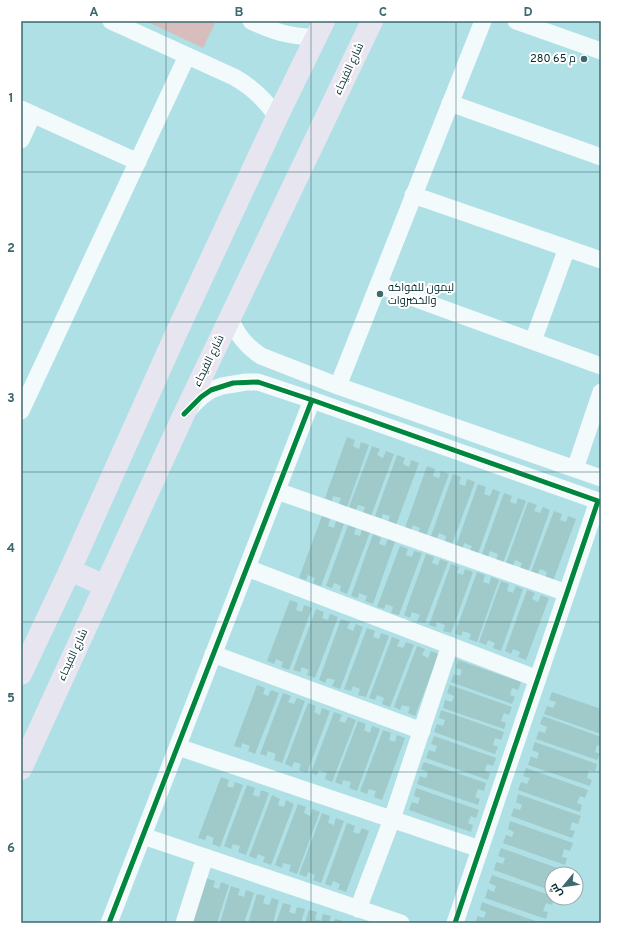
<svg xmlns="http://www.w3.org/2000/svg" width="622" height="944" viewBox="0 0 622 944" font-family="Overpass,Cairo,sans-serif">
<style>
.green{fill:#d7bdbc}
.building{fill:#a0c9ca}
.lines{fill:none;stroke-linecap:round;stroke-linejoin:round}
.minor{stroke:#f3fafb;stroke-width:17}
.highway{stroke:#e7e5ef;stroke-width:22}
.cycleway-casing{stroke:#fff;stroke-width:8}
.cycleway{stroke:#00873e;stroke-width:5}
.grid{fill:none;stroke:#3d6a6e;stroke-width:1;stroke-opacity:0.55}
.poi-dot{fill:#3d6a6e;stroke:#fff;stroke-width:1.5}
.labels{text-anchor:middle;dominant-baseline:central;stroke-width:4;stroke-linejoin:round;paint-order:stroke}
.poi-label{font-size:11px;fill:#002a2e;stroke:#fff;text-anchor:end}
.street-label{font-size:11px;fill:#002a2e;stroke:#fff}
.neatline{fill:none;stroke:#3d6a6e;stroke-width:1.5}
.grid-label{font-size:13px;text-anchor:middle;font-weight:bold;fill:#3d6a6e}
</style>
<rect width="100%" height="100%" fill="#aee0e6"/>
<!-- green -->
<path class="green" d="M146 21H211L215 23 203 48Z"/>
<!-- building -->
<path class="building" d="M347 437 355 440 353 446 359 449 361 442 369 445 347 507 339 504 341 498 333 496 332 501 325 498Z
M372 446 380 449 377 455 383 458 386 451 394 454 371 516 363 513 365 507 358 505 356 510 349 507Z
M397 455 405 458 403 464 409 467 411 460 419 463 396 525 388 522 390 516 383 514 381 519 375 516Z
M427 466 435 469 433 476 439 478 441 471 449 474 426 536 418 533 420 528 413 525 411 530 405 528Z
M453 474 461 477 459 484 465 486 467 479 475 482 452 544 445 541 446 536 439 533 437 538 431 536Z
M478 484 486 487 484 494 490 496 493 489 500 492 478 554 470 551 472 546 464 543 463 548 456 546Z
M504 493 512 496 510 502 516 504 518 498 526 501 503 563 496 560 498 554 490 551 488 557 482 554Z
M528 502 537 505 534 511 540 513 543 507 550 510 528 572 520 569 522 563 515 560 513 566 506 563Z
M554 511 562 514 560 520 566 522 568 516 576 519 553 581 545 578 547 572 540 569 538 574 531 572Z
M322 516 330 519 328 526 334 528 336 521 344 524 321 586 313 583 315 578 308 575 306 580 299 578Z
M348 525 356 528 354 534 360 536 362 529 370 532 347 594 340 591 341 586 334 583 332 588 326 586Z
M373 534 381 538 379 544 385 546 388 539 395 542 373 604 365 601 367 596 359 593 358 598 351 596Z
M400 546 408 549 406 555 412 557 414 551 422 553 399 615 391 613 393 607 386 604 384 609 377 607Z
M426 554 434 557 432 563 438 565 440 559 448 562 425 623 417 621 420 615 412 612 410 618 404 615Z
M451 564 459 567 457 573 463 575 465 569 473 572 451 633 443 631 445 625 437 622 436 627 429 625Z
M477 572 485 575 483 582 489 584 491 577 499 580 477 642 469 639 471 634 463 631 461 636 455 633Z
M501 581 509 584 507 591 513 593 516 586 523 589 501 651 493 648 495 643 488 640 486 645 479 642Z
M527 590 535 593 532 599 538 602 541 595 549 598 526 660 518 657 520 652 513 649 511 654 505 651Z
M290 600 298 603 296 610 302 612 304 605 312 608 289 670 281 667 283 662 276 659 274 664 267 661Z
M316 609 324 612 322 618 328 620 330 614 338 617 315 678 307 675 309 670 302 667 300 672 293 670Z
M341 619 350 622 347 628 353 631 356 624 363 627 340 689 332 686 335 680 327 678 325 683 319 680Z
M367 628 375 631 373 637 379 639 381 633 389 636 366 697 358 695 360 689 353 686 351 691 344 689Z
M392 637 400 640 397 646 403 648 406 642 414 645 390 707 382 704 384 698 377 695 375 700 369 698Z
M417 646 425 649 422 655 428 658 431 651 439 654 415 716 408 713 410 707 402 705 400 710 394 707Z
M458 660 521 682 518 690 512 688 510 695 515 697 512 704 451 682 454 674 460 676 462 670 456 668Z
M257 685 265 688 263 694 268 696 271 690 279 693 255 754 248 751 250 746 242 743 241 748 234 746Z
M450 685 512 707 509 715 504 713 501 721 506 723 504 729 443 708 445 700 452 702 454 696 447 693Z
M552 692 601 709V734L544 714 547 706 553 708 556 702 549 700Z
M283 693 291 696 288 702 294 704 297 698 305 701 282 763 274 760 276 754 268 751 266 756 260 754Z
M308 703 316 706 314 712 320 715 322 708 330 711 307 773 299 770 301 764 294 762 292 767 285 764Z
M441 710 504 732 501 740 495 738 493 745 498 747 495 754 434 732 437 724 443 726 445 720 439 718Z
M334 712 342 715 339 721 345 723 348 717 356 720 332 782 325 779 327 773 319 770 317 775 311 773Z
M543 716 601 737V746L597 745 595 752 600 754 597 760 536 739 539 731 545 733 547 727 540 724Z
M358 721 366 724 364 730 370 733 372 726 380 729 357 791 349 788 351 782 343 780 342 785 335 782Z
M383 730 391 733 389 740 395 742 397 735 405 738 382 800 374 797 376 791 369 789 367 794 360 791Z
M434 736 496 758 493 766 487 764 485 771 490 773 488 780 426 758 429 750 435 752 437 746 431 744Z
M535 742 597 764 595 772 589 770 587 778 592 780 590 786 528 765 531 756 537 759 539 753 532 750Z
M424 762 486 783 484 791 478 789 475 797 480 799 478 805 417 784 420 776 426 778 428 772 421 769Z
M526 768 588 790 585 798 580 796 577 803 582 805 580 812 518 790 521 782 527 784 530 778 523 776Z
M221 777 229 780 227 786 233 788 235 782 243 785 220 847 212 844 214 838 207 835 205 840 198 838Z
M247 785 255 788 253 795 259 797 261 790 269 793 246 855 238 852 240 846 233 844 231 849 224 846Z
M416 788 479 810 476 818 471 816 468 823 473 825 471 832 409 810 412 802 418 804 420 798 414 796Z
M518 794 581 816 578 824 572 822 570 830 575 831 572 838 511 816 514 808 520 810 522 805 516 802Z
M272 795 280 799 278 805 284 807 286 800 294 804 271 865 263 862 265 857 258 854 256 859 249 856Z
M298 804 306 807 304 813 310 816 312 809 320 812 297 874 289 871 291 865 283 863 282 868 275 865Z
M322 813 330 816 328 823 334 825 336 818 344 821 321 883 313 880 315 875 308 872 306 877 299 874Z
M510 821 573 843 570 851 564 849 562 857 567 858 565 865 503 843 506 835 512 837 514 832 508 829Z
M347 823 355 826 353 832 359 834 362 828 369 831 346 892 338 889 340 884 333 881 331 886 325 884Z
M501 848 563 870 562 874H552V891L494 870 496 862 503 864 505 858 498 856Z
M492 875 552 896V898H554L552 905 546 903 543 911 548 912 546 919 485 898 488 889 494 892 496 886 489 883Z
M206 878 215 881 213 887 219 889 221 882 229 885 217 923H193Z
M231 886 240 889 238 895 244 897 246 890 254 893 244 923H220Z
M257 894 265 896 263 903 269 905 272 898 279 900 273 923H248Z
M482 902 541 923H475L478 916 484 918 486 912 480 910Z
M283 903 291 905 289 912 295 914 297 907 305 909 301 923H276Z
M309 910 317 912 315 919 321 921 323 914 331 916 329 923H305Z
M335 919 343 921 342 923H333Z"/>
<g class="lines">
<!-- minor -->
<path class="minor" d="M111 21 234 77C252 87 265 99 277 117
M251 21C274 32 291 37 316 37
M516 21 601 51
M450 103 601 157
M21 109 138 162
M21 140 33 114
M413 195 601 260
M378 285 601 366
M230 318C237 335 246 346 261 356L338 386 601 478
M533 341 567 248
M338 386 483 21
M188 410 201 397 211 390 222 386 246 382H258L312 400 601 502
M21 411 187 56
M575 469 601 392
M277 491 567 593
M247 568 538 679
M213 654 422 731
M178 747 480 849
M143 836 401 923
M358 909 392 819 450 645
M109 923 312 400
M184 923 205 857
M455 923 598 501"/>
<!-- highway -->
<path class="highway" d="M70 570 105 586
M21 674 70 570 174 338 277 117 324 21
M21 769 184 414 372 21"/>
<defs>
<path id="cycleway" d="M184 414 201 397 211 390 233 383 258 382 312 400 601 502
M109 923 312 400
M455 923 598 501"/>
</defs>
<!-- cycleway casing -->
<use href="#cycleway" class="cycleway-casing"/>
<!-- cycleway -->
<use href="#cycleway" class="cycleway"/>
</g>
<!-- grid -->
<path class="grid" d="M166 21V923M311 21V923M456 21V923M21 172H601M21 322H601M21 472H601M21 622H601M21 772H601"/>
<!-- markers -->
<g class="poi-dot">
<circle cx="584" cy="59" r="4"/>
<circle cx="380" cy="294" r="4"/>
</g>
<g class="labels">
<!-- poi labels -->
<g class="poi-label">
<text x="576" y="59">280 م 65</text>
<text x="388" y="288" text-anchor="start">ليمون للفواكه<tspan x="388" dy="13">والخضروات</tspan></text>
</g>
<!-- street labels -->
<g class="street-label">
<text transform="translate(349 69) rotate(-65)">شارع الفيحاء</text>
<text transform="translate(209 361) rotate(-64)">شارع الفيحاء</text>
<text transform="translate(73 655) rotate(-65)">شارع الفيحاء</text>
</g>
</g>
<!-- border -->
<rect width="622" height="944" fill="none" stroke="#ffffff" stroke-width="44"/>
<!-- north arrow -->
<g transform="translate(564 886) rotate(241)"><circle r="19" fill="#ffffff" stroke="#99aaab"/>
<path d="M0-3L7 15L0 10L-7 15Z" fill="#3d6a6e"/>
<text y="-6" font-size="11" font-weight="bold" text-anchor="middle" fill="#002a2e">ش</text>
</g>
<rect x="22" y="22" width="578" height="900" class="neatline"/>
<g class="grid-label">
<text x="94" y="16">A</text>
<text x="239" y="16">B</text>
<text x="383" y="16">C</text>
<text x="528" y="16">D</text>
<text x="11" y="102">1</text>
<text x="11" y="252">2</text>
<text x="11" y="402">3</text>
<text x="11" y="552">4</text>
<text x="11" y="702">5</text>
<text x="11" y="852">6</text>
</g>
</svg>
